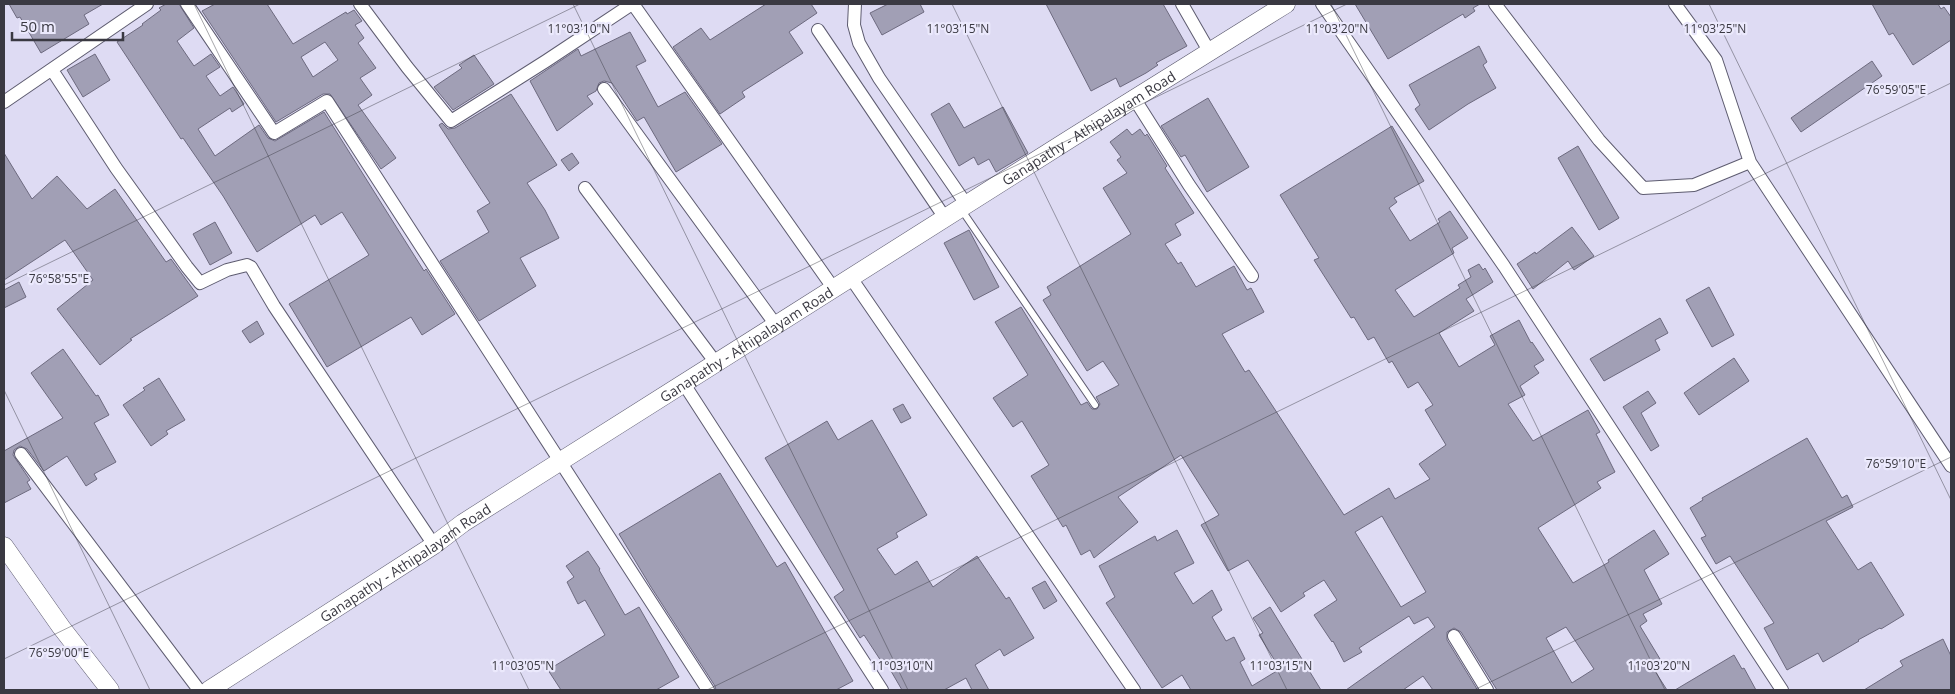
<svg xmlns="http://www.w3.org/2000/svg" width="1955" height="694" viewBox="0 0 1955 694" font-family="'Open Sans',sans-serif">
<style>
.building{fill:#a19fb5;stroke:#6d6a7f;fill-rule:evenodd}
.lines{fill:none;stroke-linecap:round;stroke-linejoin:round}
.lane-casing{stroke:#5e5c70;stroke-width:8}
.street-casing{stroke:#5e5c70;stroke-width:14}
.secondary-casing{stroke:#5e5c70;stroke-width:19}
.lane{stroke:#fff;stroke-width:6}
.street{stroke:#fff;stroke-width:12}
.secondary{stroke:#fff;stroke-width:18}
.ticks{fill:none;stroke:#3a3942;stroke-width:1;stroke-opacity:0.45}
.labels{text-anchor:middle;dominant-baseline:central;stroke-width:4.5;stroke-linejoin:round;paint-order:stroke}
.street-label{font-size:14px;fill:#3a3942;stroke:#ebe9fc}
.ticks-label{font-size:12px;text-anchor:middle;fill:#3a3942;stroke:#ebe9fc;stroke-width:4.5;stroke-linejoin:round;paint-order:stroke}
</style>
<rect width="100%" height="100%" fill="#dedbf3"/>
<!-- building -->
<path class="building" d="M9 4H103L84 15 89 24 41 53 20 17 17 18Z
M166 4H179L194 28 177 41 194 66 211 54 220 67 206 76 220 96 233 87 244 104 232 112 230 108 198 129 215 156 259 125 268 138 275 141 324 112 424 271 426 269 455 314 422 335 411 317 327 367 289 304 369 255 342 212 321 225 315 215 257 252 223 196 183 138 181 139 117 42 143 25 142 24 161 10 159 8Z
M215 4H267L293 44 346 12 347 14 354 10 362 21 355 25 364 38 358 43 376 68 360 78 372 95 358 105 396 158 381 169 330 94H323L276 122 202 11ZM325 42 338 60 313 77 301 57Z
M766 4H811L817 13 789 32 803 53 742 92 745 97 720 114 673 47 701 28 710 40Z
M888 4H920L924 12 882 35 870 13Z
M1046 4H1163L1187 46 1156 63 1158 65 1146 73 1120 87 1116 78 1091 91Z
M1355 4H1480L1473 8 1475 11 1465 18 1463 14 1388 59Z
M1872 4H1938L1941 9 1944 7 1951 17V40L1913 65 1893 33 1889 35Z
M630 32 646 61 636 66 658 107 685 92 722 144 676 172 644 117 637 121 612 83 604 81 599 83 596 91 587 96 593 104 557 131 530 81 578 49 581 56Z
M1479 46 1487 62 1483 65 1496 88 1468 104 1429 130 1415 109 1420 105 1409 85Z
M95 54 110 80 83 97 67 70Z
M474 55 494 84 453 110 434 87 462 68 459 65Z
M1872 61 1882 76 1801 132 1791 118Z
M511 94 557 165 527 183 545 210 559 238 520 258 536 286 479 321 440 261 489 232 477 211 490 203 439 125 442 123 448 129 455 128Z
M1208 98 1249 167 1207 192 1185 155 1181 157 1161 126Z
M949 103 964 128 1003 107 1028 153 996 172 989 159 978 165 974 157 959 166 931 114Z
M1392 126 1424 181 1394 198 1397 202 1389 208 1410 241 1440 222 1438 219 1450 211 1468 238 1452 248 1454 253 1395 290 1414 317 1460 288 1458 285 1471 277 1468 270 1479 264 1483 270 1485 268 1493 282 1466 299 1474 311 1439 333 1459 367 1495 345 1490 336 1519 320 1531 343 1532 342 1544 360 1534 366 1539 373 1520 386 1525 395 1508 404 1533 441 1588 410 1600 432 1596 434 1615 472 1597 482 1601 488 1538 528 1573 583 1609 562 1608 560 1654 530 1669 554 1644 570 1662 604 1643 614 1647 621 1640 626 1660 659 1651 665 1667 690H1497L1461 632 1454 628 1447 632V640L1477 689 1475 690H1433L1423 676 1403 690H1346L1435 627 1428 617 1414 624 1409 616 1359 648 1362 652 1344 662 1333 641 1332 642 1314 615 1337 600 1324 580 1303 593 1305 596 1281 612 1248 560 1228 571 1201 525 1219 515 1181 455 1118 497 1138 522 1094 558 1090 550 1081 555 1066 525 1063 527 1031 476 1049 465 1022 421 1013 427 993 398 1028 375 995 322 1021 307 1081 405 1087 402 1092 409H1097L1100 404 1096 397 1119 385 1103 361 1087 371 1043 300 1051 295 1047 287 1131 234 1103 188 1127 173 1117 160 1121 157 1110 142 1127 129 1132 135 1140 129 1145 136 1147 134 1167 166 1165 168 1194 213 1175 224 1181 235 1165 244 1178 264 1181 262 1196 287 1234 266 1247 290 1251 288 1264 312 1222 334 1245 372 1249 370 1344 515 1389 488 1395 499 1430 479 1419 464 1446 445 1425 410 1433 405 1418 382 1408 388 1392 361 1389 363 1374 337 1368 340 1354 317 1351 318 1314 260 1319 258 1280 195ZM1382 516 1426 592 1401 607 1355 532ZM1566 627 1594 669 1572 683 1546 638Z
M1578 146 1619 218 1599 230 1558 158Z
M4 153 32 199 57 176 87 209 115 189 166 262 171 259 198 296 130 339 132 340 100 365 57 309 93 280 65 240 4 280Z
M572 153 579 163 569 171 561 160Z
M215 222 232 253 210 265 193 234Z
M1572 227 1594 256 1574 270 1568 261 1533 289 1517 264 1535 252 1536 254Z
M969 230 999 287 974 300 944 243Z
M19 282 26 297 4 308V290Z
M1709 287 1734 335 1712 347 1686 300Z
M1660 318 1668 333 1655 340 1660 350 1604 381 1590 359Z
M257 321 264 334 250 343 242 331Z
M63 349 96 396 98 395 109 415 94 423 116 462 94 474 97 479 86 486 67 456 44 471 27 449 20 446 14 450 13 455 30 480 27 482 31 489 4 503V451L63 418 31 373Z
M1734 358 1749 381 1699 415 1684 393Z
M159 378 185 420 166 431 168 434 151 446 123 405 145 390 143 388Z
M1648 391 1656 403 1641 413 1659 446 1651 451 1623 407Z
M903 404 911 418 901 423 893 409Z
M872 420 927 515 896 533 898 537 877 549 895 575 917 561 933 587 977 556 1006 599 1009 597 1034 638 1004 656 1000 649 975 665 989 690H972L966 678 944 690H902L884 659 881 661 864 635 860 638 834 597 844 590 765 458 827 421 838 440Z
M1807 438 1842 498 1847 495 1853 507 1826 521 1858 570 1871 562 1904 615 1881 629 1880 628 1858 640 1859 641 1823 662 1818 653 1787 670 1764 628 1774 623 1730 556 1716 564 1701 538 1706 536 1690 508 1703 500 1702 498Z
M720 473 777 567 785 562 853 681 836 690H716L715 686 651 587 619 534Z
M1177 530 1194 563 1174 573 1193 604 1212 590 1222 610 1212 617 1226 641 1234 637 1245 659 1240 662 1252 686 1280 669 1259 635 1263 633 1253 618 1270 607 1321 690H1191L1182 675 1162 688 1106 603 1115 597 1099 566 1155 536 1157 541Z
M588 551 600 569 599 570 625 615 639 607 679 677 656 690H561L548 670 605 635 585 600 578 604 567 582 574 577 566 566Z
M1045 581 1057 601 1044 609 1032 588Z
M1943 639 1951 656V690H1864L1903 666 1900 661Z
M1734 655 1742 669 1744 668 1756 690H1675Z"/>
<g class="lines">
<defs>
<path id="lane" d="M961 209 1095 405"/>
<path id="street" d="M187 4 274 133 327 101 708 690
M360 4 407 67 451 121 546 61 632 4
M633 4 834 289
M855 4 854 25 859 43 879 78 966 204
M1182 4 1209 51
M1322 4 1504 266 1782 690
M1495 4 1599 140 1643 188 1694 185 1750 162 1951 466
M1675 4 1716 60 1750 162
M818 30 945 218
M52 70 116 168 187 267 200 283 227 270 247 265 251 267 274 306 434 545
M604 89 776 325
M1134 98 1189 185 1252 276
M4 102 147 4
M585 188 716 363
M851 278 1134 690
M684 384 882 690
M21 454 199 690
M1454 636 1487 690"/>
<g id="secondary">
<path d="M4 546 61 627 110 690"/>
<path id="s1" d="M209 690 434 545 463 523 1073 137 1286 4"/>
</g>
</defs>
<!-- lane casing -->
<use href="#lane" class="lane-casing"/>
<!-- street casing -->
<use href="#street" class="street-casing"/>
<!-- secondary casing -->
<use href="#secondary" class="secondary-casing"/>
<!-- lane -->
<use href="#lane" class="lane"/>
<!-- street -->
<use href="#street" class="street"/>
<!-- secondary -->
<use href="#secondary" class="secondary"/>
</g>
<!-- ticks -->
<path class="ticks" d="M194 4 529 690M573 4 908 690M952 4 1287 690M1331 4 1665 690M1709 4 1951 500M4 285 580 4M4 390 150 690M4 659 1347 4M707 690 1951 83M1474 690 1951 457"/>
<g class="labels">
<!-- street labels -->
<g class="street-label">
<text stroke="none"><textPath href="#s1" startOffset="1044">Ganapathy - Athipalayam Road</textPath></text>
<text stroke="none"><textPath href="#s1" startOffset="639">Ganapathy - Athipalayam Road</textPath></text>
<text stroke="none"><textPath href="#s1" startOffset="234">Ganapathy - Athipalayam Road</textPath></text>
</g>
</g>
<g class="ticks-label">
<text x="1715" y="33">11°03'25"N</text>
<text x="579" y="33">11°03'10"N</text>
<text x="958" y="33">11°03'15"N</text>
<text x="1337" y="33">11°03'20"N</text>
<text x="1896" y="94">76°59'05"E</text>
<text x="59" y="283">76°58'55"E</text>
<text x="1896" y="468">76°59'10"E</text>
<text x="59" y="657">76°59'00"E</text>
<text x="523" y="670">11°03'05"N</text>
<text x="902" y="670">11°03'10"N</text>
<text x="1281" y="670">11°03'15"N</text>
<text x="1659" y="670">11°03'20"N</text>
</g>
<!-- border -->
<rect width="1955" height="694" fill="none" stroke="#3a3942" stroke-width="10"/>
<!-- scale -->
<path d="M12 32v8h111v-8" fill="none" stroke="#3a3942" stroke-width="2.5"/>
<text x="20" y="32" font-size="15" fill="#3a3942" stroke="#ebe9fc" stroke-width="4" paint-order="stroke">50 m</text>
</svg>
